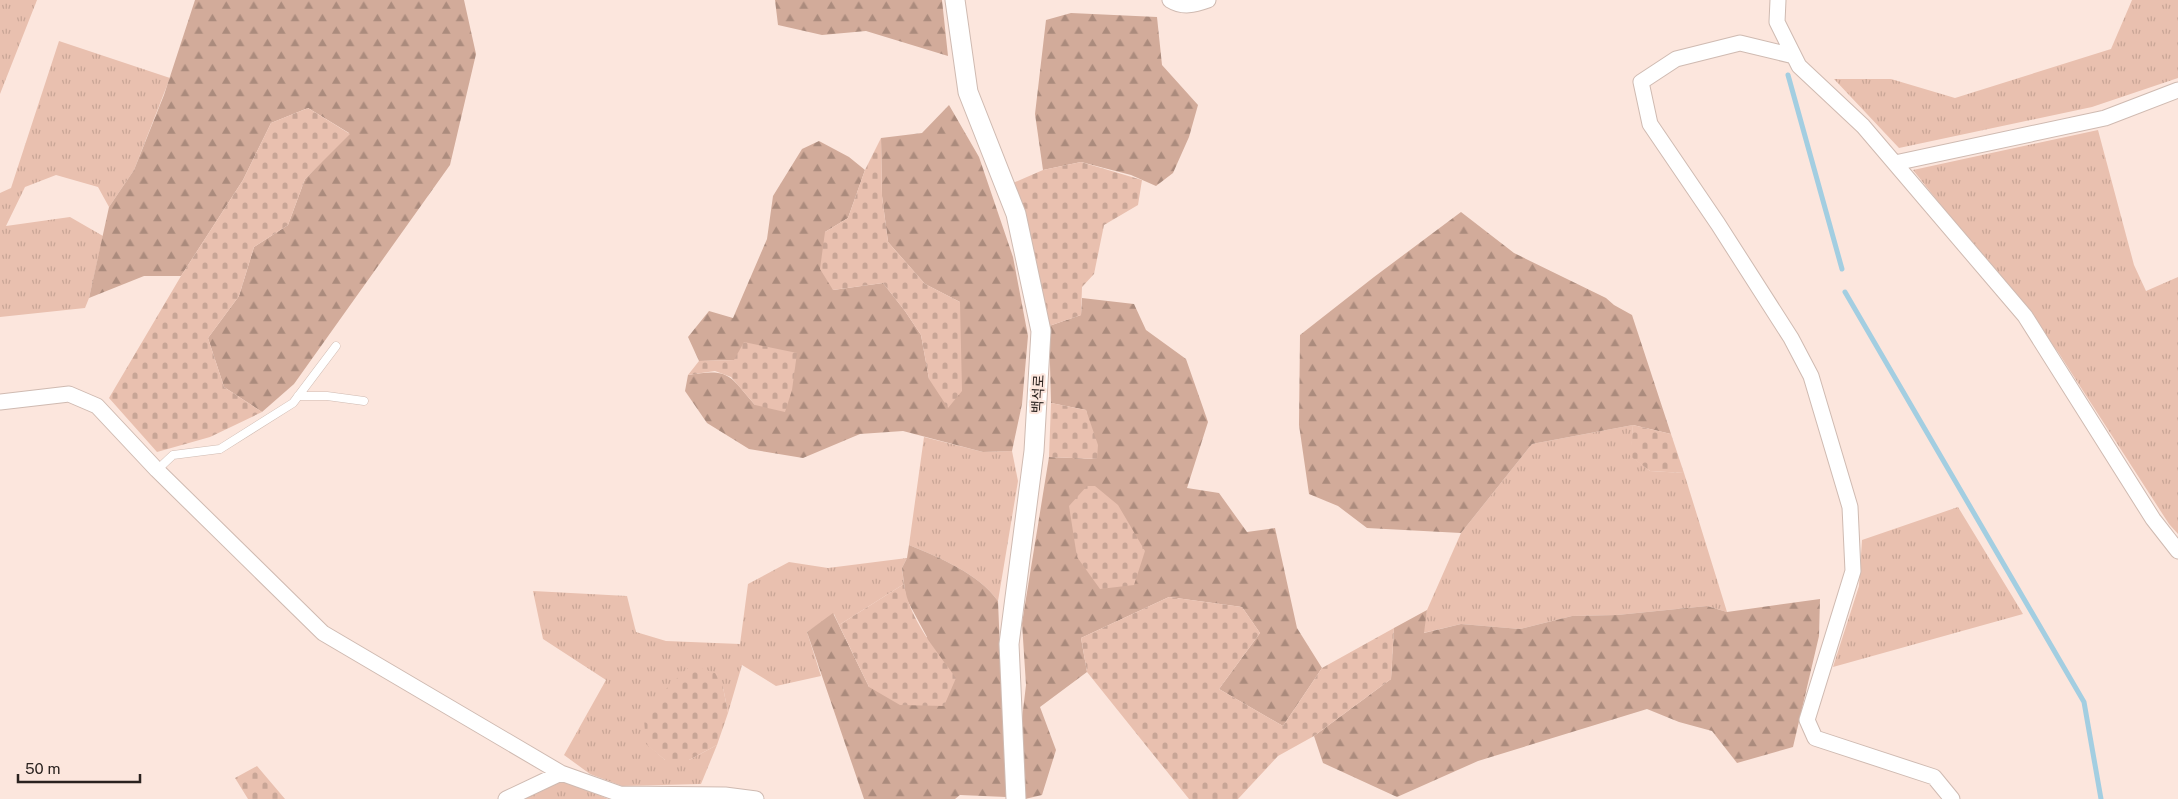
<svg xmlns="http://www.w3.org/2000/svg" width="2178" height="799" viewBox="0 0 2178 799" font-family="'Public Sans','Noto Sans KR',sans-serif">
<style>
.grass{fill:url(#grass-tufts)}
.forest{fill:url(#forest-firs)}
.cemetery{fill:url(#cemetery-stones)}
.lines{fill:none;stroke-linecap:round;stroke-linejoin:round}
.stream{stroke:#a3cee1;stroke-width:5}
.service-casing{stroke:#cfbab1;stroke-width:9}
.minor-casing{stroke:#cfbab1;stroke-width:17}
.tertiary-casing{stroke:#cfbab1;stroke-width:21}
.service{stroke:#fff;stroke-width:8}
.minor{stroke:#fff;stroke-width:15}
.tertiary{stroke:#fff;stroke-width:19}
.labels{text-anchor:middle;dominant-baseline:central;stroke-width:4.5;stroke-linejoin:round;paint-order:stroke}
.street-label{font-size:14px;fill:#2a221f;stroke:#fce6dd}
</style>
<defs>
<pattern id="grass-tufts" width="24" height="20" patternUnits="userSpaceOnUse" patternTransform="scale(1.25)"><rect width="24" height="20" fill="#e9c0af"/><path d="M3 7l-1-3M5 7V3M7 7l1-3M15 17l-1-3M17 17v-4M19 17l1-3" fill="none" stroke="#c8a596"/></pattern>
<pattern id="forest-firs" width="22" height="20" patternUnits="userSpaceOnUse" patternTransform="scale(1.25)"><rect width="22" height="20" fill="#d2ab9a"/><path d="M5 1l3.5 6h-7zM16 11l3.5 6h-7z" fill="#ab8b7d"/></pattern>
<pattern id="cemetery-stones" width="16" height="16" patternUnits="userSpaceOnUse" patternTransform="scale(1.25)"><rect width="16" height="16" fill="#e9c0af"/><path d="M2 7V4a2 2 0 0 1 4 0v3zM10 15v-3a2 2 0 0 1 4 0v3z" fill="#c8a596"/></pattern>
</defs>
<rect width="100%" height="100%" fill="#fce6dd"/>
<!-- grass -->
<path class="grass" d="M0 0H37L0 94Z
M2132 0H2178V78L2092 107 1899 148 1834 79H1891L1955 98 2111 49Z
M59 41 170 78 134 170 109 207 98 187 56 175 25 187 6 226 70 217 103 236 89 298 85 308 0 317V193L11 188Z
M2098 130 2134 265 2146 291 2178 277V534L2169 524 2058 352 1913 170Z
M1633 425 1631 456 1650 471 1684 473 1727 612 1707 606 1617 615 1572 616 1520 629 1461 624 1423 633 1427 610 1461 533 1532 444Z
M924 437 983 452 1012 451 1018 481 998 601C978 573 940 558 909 545Z
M1958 507 2023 614 1833 667 1859 586 1862 540Z
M907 558 902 568 904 584 839 625 834 614 807 632 821 676 776 686 742 665 728 713 723 687 646 743 665 760H689L717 745 701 784 622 786 590 774 564 755 606 680 543 639 533 591 627 596 636 632 666 641 740 644 748 584 789 562 828 568Z
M562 779 608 799H524Z"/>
<!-- forest -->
<path class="forest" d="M195 0H464L476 54 450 165 294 384 262 412 224 387 208 338 239 296 254 247 288 225 305 179 349 133 308 108 271 123 243 180 181 276H144L89 298 109 207 134 170 164 95Z
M775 0H942L948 56 866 31 822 35 778 25Z
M1071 13 1157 17 1162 65 1198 105 1189 137 1173 173 1156 186 1131 175 1081 162 1043 170 1035 114 1046 20Z
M949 105 979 157 1013 257 1028 336 1022 404 1012 451 983 452 903 431 860 434 803 458 749 449 707 423 685 391 688 375C730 368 729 375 755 405L734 360 699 361 688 337 709 311 733 318 767 239 773 196 802 149 819 141 849 157 865 170 848 218 825 232 833 290 883 283 905 311 921 335 929 379 960 302 925 284 888 242 882 196 881 138 922 133Z
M1461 212 1514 253 1606 298 1614 305 1632 315 1671 434 1633 425 1532 444 1461 533 1367 528 1338 506 1309 494 1299 425 1300 335 1374 277Z
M1082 298 1134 304 1146 330 1186 359 1208 422 1187 488 1219 493 1247 532 1275 528 1297 628 1322 668 1283 726 1219 689 1260 633 1242 607 1169 597 1081 638 1087 672 1040 707 1056 750 1042 795 1025 799 1022 719 1026 685 1022 623 1049 457 1097 459 1086 410 1051 403 1049 326 1081 315Z
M909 545C940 558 978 573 998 601L1006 797 960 795 955 799H864L807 632 833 613 869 687 927 637 906 598 902 568 907 558Z
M1820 599 1819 636 1793 747 1737 763 1712 731 1679 722 1647 709 1478 761 1397 797 1323 763 1314 736 1391 679 1394 628 1427 610 1424 633 1461 624 1520 629 1572 616 1617 615 1707 606 1727 612Z"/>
<!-- cemetery -->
<path class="cemetery" d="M308 108 350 134 305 179 288 225 254 247 239 296 208 338 224 387 262 412 210 437 157 452 109 398 181 276 243 180 271 123Z
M881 138 882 196 888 242 925 284 960 302 962 391 948 408 929 379 921 335 905 311 883 283 833 290 820 269 825 232 848 218 865 170Z
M1081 162 1142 180 1138 205 1104 225 1094 274 1082 287 1081 315 1049 326 1013 183 1043 170Z
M744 342 797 353 792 390 785 412 755 405 731 377 715 371 688 375 699 361 734 360Z
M1051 403 1086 410 1098 445 1097 459 1049 457Z
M1633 425 1671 434 1684 473 1650 471 1630 456Z
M1087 486H1095L1118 505 1145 551 1134 585 1100 589 1077 557 1069 506Z
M904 584C909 619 936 650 956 678L944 706 900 705 869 687 839 625Z
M1169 597 1242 607 1260 633 1219 689 1283 726 1322 668 1394 628 1391 679 1314 736 1278 756 1238 799H1189L1087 672 1081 638Z
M691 665 715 673 723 687 728 713 717 745 689 760H665L646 744 644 719 667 688Z
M257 766 285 799H248L235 778Z"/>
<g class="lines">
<!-- stream -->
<path class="stream" d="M1788 75 1842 269
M1845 292 2084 702 2101 799"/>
<defs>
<path id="service" d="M298 396H327L364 401
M157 470 173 455 220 449 293 403 336 346"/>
<path id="minor" d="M1170 0C1183 8 1194 5 1208 0
M1778 0 1777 22 1799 66 1863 126 2025 316 2153 519 2178 551
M1794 56 1740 43 1676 59 1641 82 1650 124 1718 224 1791 338 1811 376 1850 507 1853 571 1807 720 1815 738 1934 777 1952 799
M1895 163 2105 118 2178 90
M0 402 69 394 97 406 157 470 323 633 561 773 620 794 725 795 756 799
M506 799 561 773"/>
<path id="tertiary" d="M955 0 968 92 1016 214 1041 331 1034 451 1009 644 1016 799"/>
</defs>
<!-- service casing -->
<use href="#service" class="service-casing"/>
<!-- minor casing -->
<use href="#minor" class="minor-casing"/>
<!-- tertiary casing -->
<use href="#tertiary" class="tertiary-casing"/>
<!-- service -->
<use href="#service" class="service"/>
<!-- minor -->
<use href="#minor" class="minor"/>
<!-- tertiary -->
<use href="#tertiary" class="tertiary"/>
</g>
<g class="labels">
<!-- street labels -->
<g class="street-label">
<text transform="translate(1038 394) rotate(-87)">백석로</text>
</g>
</g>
<!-- scale -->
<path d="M18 774v8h122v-8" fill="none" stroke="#2a221f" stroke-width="2.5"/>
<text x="25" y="774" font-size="15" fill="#2a221f" stroke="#fce6dd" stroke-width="4" paint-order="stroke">50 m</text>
</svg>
